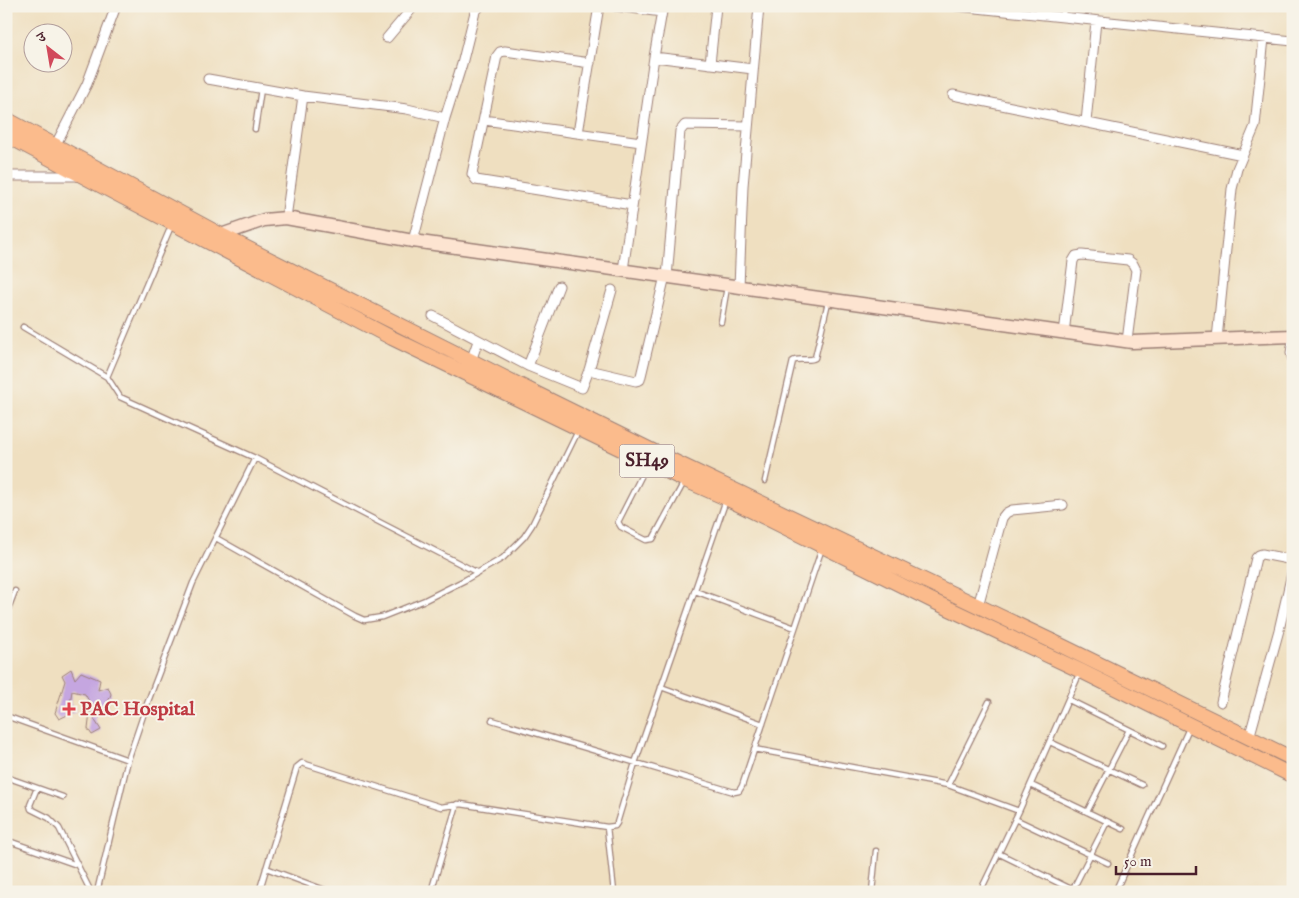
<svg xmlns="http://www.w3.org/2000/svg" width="1299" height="898" viewBox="0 0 1299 898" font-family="'IM FELL English','Noto Serif Devanagari',serif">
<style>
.building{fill:#c5a6e0}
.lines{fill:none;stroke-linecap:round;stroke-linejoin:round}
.lane-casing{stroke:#9c7f76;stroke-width:7}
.street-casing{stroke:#9c7f76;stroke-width:11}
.secondary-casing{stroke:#9c7f76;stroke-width:15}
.primary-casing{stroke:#9c7f76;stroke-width:16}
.lane{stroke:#fff;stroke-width:4.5}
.street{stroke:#fff;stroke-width:9}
.secondary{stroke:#fde4d1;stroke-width:12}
.primary{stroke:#fbbb8c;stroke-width:14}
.health-dot{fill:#e0444e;stroke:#f7f3e8;stroke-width:2}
.labels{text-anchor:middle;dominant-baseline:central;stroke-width:4;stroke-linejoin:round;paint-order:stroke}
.shield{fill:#f7f3e8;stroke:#7e5f64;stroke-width:1}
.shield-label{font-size:19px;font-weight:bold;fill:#4a1f2b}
.health-label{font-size:20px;font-weight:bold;fill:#be3a42;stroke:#f7f3e8;text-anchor:start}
</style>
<rect width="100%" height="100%" fill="#f7f3e8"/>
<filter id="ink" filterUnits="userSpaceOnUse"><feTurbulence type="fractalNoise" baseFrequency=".02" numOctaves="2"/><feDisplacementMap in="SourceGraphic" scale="10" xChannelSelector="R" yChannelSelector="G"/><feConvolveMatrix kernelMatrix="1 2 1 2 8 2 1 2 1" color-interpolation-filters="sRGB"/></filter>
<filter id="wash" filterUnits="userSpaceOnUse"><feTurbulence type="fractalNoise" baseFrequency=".0096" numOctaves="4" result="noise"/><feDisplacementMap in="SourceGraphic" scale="20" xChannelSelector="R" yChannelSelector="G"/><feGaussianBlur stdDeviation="1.12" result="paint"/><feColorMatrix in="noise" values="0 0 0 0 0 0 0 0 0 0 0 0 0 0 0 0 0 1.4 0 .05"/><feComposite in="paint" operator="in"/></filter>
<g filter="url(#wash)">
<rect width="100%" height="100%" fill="#efdfc0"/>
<g id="blocks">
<!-- building -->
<path class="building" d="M71 669 75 679 81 672 100 680 98 690 108 687 111 694 106 709H99L94 719 101 730 92 735 88 729 91 705 85 694 72 691 70 703 76 711 59 719 55 713 65 681 62 675Z"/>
</g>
</g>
<g filter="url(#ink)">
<use href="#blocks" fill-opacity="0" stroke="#9c7f76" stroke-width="1"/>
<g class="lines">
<defs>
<path id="lane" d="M1062 16 1065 6
M255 129 261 89
M721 322 727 287
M23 327 107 377 120 397 255 458 478 573
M107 377 172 224
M648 463 618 522 621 527 646 540 653 539 684 482
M765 481 793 361C799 357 808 362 815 358L828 302
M216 538 355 616 364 620 382 617 425 600 465 580 503 558 524 537 532 525 579 429
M695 591 795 628
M6 614 15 591
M661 687 763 724
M1069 700 1162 746
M6 716 128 760
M492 720 734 792 739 791 742 786 822 548
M1050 742 1142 785
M754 749 948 785 1019 811
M6 777 63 797
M948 785 989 702
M1031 785 1123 829
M37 788 30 805 31 809 49 818 59 828 91 892
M1087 812 1129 730
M1015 819 1108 863
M607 827 614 892
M6 840 77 865
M1000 854 1077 892
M266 868 330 892
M1072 891 1107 822
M97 892 128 760 147 704 193 583 255 458
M259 892 297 767 302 763 441 807 461 804 607 827 615 826 617 823 635 763 726 500
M431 892 457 804
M872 892 876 851
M980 892 1019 811 1080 672
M1115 892 1190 726"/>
<path id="street" d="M615 6 662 12
M957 6 1293 41
M387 38 414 6
M654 57 753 69
M590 63 505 51 500 52 497 56 472 174 476 180 632 205
M710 64 716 6
M208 79 303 96 407 109 445 118
M953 95 1243 155
M484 120 641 142
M1086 122 1096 21
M578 133 599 6
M55 146 87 84 116 6
M6 176H79
M286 218 303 96
M413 241 445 118 462 64 475 12 480 6
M623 270 654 57 663 6
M667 277 680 131 685 125 748 126
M739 287 743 186 759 6
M433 316 528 366 582 388 589 370 612 290
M1064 333 1073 261 1076 256 1082 255 1128 260 1133 264 1136 270 1127 341
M1217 339 1232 189 1237 169 1255 126 1264 38
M1293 341 1291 353 1293 360
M471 361 478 341
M528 366 559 286
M589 370 636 381 640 380 665 276
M978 606 1002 518 1006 513 1012 510 1063 505
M1221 702 1256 558 1259 555 1262 554 1293 560
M1249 738 1279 630 1293 569"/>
<path id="secondary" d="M221 235 264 220 286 218 413 241 1132 342 1293 336"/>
<path id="primary" d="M6 119 221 235 537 394 669 459 1056 643 1293 759
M6 135 96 183 392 338 685 480 726 498 933 601 1081 671 1293 776"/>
</defs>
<!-- lane casing -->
<use href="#lane" class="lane-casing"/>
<!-- street casing -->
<use href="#street" class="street-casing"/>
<!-- secondary casing -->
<use href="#secondary" class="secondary-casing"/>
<!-- primary casing -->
<use href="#primary" class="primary-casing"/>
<!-- lane -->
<use href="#lane" class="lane"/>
<!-- street -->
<use href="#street" class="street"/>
<!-- secondary -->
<use href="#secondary" class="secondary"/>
<!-- primary -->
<use href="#primary" class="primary"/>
</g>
</g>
<!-- markers -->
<path class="health-dot" d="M66.5 701.5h5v5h5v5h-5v5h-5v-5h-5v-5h5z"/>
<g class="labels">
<!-- shield labels -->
<rect class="shield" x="619.5" y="444.5" width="55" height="33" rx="4"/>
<g class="shield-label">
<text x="647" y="461">SH49</text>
</g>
<!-- health labels -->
<g class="health-label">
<text x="80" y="709">PAC Hospital</text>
</g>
</g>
<!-- margin -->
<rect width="1299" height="898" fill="none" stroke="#f7f3e8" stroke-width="25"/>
<!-- north arrow -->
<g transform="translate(48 48) rotate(329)"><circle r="24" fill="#f7f3e8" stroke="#b29e9c"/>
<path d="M0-4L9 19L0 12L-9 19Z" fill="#d1495b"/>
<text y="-8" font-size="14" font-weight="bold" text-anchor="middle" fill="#4a1f2b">उ</text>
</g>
<!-- scale -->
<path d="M1116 866v8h80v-8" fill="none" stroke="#4a1f2b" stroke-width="2.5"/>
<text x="1124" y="866" font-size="15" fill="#4a1f2b" stroke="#f7f3e8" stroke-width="4" paint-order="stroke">50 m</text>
</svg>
